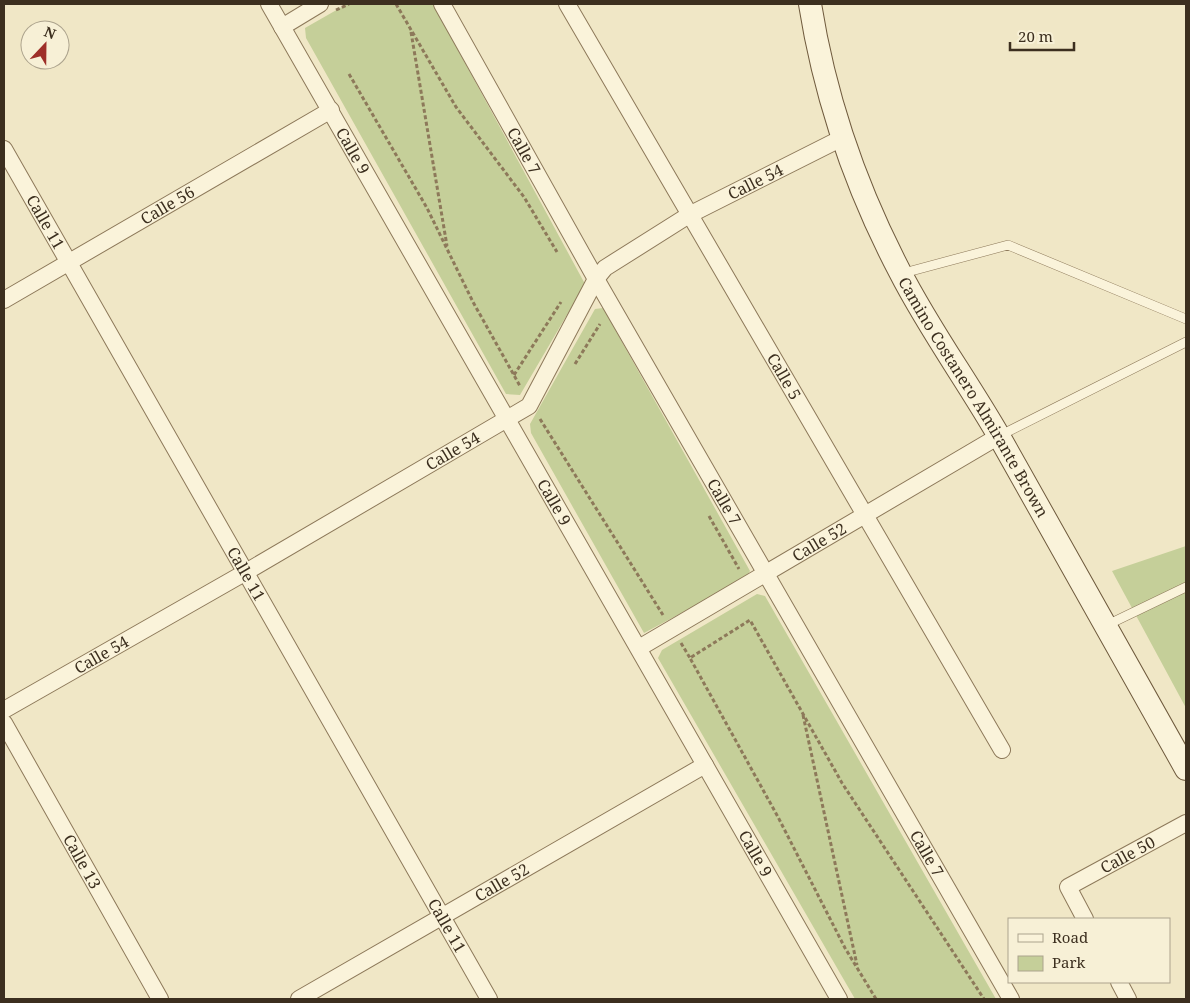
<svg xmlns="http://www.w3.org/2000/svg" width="1190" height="1003" viewBox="0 0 1190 1003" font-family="'Noto Serif',serif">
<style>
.green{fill:#c5cf99}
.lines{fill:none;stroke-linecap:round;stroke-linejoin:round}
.lane-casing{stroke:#8d795a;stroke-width:10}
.street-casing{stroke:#8d795a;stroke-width:18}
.secondary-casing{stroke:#6f5a3d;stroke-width:24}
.path{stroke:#8d795a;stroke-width:3;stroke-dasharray:4 2.5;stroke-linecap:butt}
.lane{stroke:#faf3da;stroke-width:9}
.street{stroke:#faf3da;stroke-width:16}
.secondary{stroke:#faf3da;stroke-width:22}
.labels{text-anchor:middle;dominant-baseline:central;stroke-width:4.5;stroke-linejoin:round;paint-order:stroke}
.street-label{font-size:16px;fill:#3c2f1f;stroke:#f7f0d6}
</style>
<rect width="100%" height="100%" fill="#f0e7c6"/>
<!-- green -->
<path class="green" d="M347 4H433L585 284 520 395 506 394 306 38 305 28Z
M603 308 750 571 745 579 644 633 531 433 530 424 595 309Z
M1186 546V708L1112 571Z
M757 594 765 596 996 999H855L658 658 662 650Z"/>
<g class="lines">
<defs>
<path id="lane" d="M900 274 1008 245 1186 319
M999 436 1186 342
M1105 626 1186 587"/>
<g id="street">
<path id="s1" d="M269 4 839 999"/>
<path id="s2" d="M442 4 596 279 1011 999"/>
<path id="s3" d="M567 4 1002 750"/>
<path d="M282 27 320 4"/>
<path id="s4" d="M4 149 489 999"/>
<path id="s5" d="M4 300 331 110"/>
<path id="s6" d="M639 648 999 436"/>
<path id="s7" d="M4 710 246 572 529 406 596 279 605 268 689 215 842 138"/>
<path id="s8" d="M4 723 160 999"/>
<path id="s9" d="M1085 919 1068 887 1186 823"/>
<path d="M1119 982 1128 999"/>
<path id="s10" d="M299 999 705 765"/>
</g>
<g id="secondary">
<path id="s11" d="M810 4C825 98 856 188 900 272 929 329 968 382 1000 438 1063 548 1124 659 1186 769"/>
</g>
</defs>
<!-- lane casing -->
<use href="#lane" class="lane-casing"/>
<!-- street casing -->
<use href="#street" class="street-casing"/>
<!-- secondary casing -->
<use href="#secondary" class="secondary-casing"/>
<!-- path -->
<path class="path" d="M396 4 456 107 524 197 557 252
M336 10 349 4
M411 32 447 246
M349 74 427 208 473 302 520 386
M575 364 600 324
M514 375 561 302
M540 419 663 615
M709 516 739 569
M681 643 690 658
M803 715 857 965
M876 999 845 948 778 817 690 658 750 620 842 783 984 999"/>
<!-- lane -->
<use href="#lane" class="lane"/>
<!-- street -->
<use href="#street" class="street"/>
<!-- secondary -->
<use href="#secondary" class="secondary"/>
</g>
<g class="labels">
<!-- street labels -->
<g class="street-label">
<text stroke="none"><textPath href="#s1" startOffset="169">Calle 9</textPath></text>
<text stroke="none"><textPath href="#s2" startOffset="168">Calle 7</textPath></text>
<text stroke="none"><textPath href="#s7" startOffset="938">Calle 54</textPath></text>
<text stroke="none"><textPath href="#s5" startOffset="189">Calle 56</textPath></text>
<text stroke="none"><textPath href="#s4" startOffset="84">Calle 11</textPath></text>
<text stroke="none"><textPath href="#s3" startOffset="431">Calle 5</textPath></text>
<text stroke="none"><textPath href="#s11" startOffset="429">Camino Costanero Almirante Brown</textPath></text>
<text stroke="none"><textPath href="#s7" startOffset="518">Calle 54</textPath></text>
<text stroke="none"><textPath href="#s1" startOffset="574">Calle 9</textPath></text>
<text stroke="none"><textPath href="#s2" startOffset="572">Calle 7</textPath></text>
<text stroke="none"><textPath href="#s6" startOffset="209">Calle 52</textPath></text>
<text stroke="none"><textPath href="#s4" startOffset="489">Calle 11</textPath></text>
<text stroke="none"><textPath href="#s7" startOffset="112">Calle 54</textPath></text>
<text stroke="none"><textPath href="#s1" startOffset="979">Calle 9</textPath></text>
<text stroke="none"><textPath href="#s2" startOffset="978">Calle 7</textPath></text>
<text stroke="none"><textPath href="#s9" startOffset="104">Calle 50</textPath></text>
<text stroke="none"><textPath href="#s8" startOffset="159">Calle 13</textPath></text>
<text stroke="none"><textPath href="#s10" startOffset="234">Calle 52</textPath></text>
<text stroke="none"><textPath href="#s4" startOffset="894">Calle 11</textPath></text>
</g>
</g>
<!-- border -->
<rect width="1190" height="1003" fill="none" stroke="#3c2f1f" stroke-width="10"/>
<!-- legend -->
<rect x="1008" y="918" width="162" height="65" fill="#f7f0d6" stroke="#aca38d"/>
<rect x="1018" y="934" width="25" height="8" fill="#faf3da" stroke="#aca38d"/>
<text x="1052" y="943" font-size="15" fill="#3c2f1f">Road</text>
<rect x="1018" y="956" width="25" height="15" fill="#c5cf99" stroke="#aca38d"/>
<text x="1052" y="968" font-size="15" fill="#3c2f1f">Park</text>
<!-- north arrow -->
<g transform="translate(45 45) rotate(22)"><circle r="24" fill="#f7f0d6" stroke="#aca38d"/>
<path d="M0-4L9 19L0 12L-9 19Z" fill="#9e2f28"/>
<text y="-8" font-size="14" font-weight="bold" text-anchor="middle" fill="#3c2f1f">N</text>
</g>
<!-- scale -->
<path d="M1010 42v8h64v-8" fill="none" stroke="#3c2f1f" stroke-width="2.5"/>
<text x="1018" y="42" font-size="15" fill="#3c2f1f" stroke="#f7f0d6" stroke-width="4" paint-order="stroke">20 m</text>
</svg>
